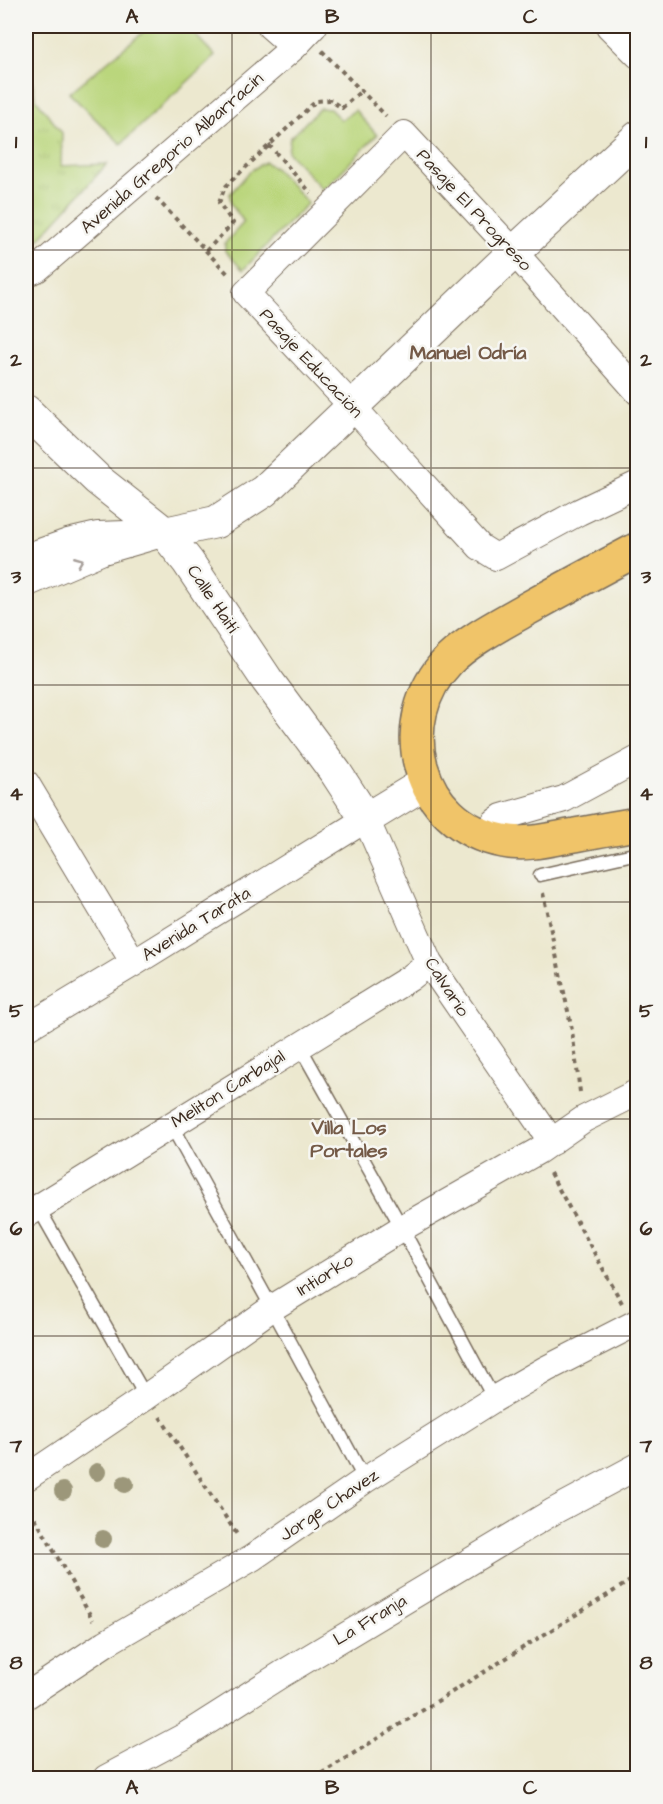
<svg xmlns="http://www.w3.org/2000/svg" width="663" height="1804" viewBox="0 0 663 1804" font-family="'Architects Daughter',sans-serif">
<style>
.green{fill:#bad67b;stroke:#7a804c;stroke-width:1.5}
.park{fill:url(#park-tufts);stroke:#7a804c;stroke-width:1.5}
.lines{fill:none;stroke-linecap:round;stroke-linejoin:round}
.service-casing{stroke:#796c5c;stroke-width:15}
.minor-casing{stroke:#796c5c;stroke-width:28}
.tertiary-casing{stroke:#796c5c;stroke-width:34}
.trunk-casing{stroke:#796c5c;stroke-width:36}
.path{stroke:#796c5c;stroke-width:4;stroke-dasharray:4.5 4.5;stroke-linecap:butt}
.service{stroke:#fff;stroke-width:12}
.minor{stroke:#fff;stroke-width:26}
.tertiary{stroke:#fff;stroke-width:32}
.trunk{stroke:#f0c469;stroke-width:33}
.tree{fill:#9c977a}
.oneway{stroke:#a79f9a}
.grid{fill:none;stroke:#3b2a1e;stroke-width:1.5;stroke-opacity:0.55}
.labels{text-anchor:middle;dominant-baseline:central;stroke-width:5;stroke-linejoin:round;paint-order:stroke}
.street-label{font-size:18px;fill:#3b2a1e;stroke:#f6f6f2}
.neighbourhood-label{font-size:20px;font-weight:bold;fill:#745a47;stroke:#f6f6f2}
.neatline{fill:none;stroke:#3b2a1e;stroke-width:2}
.grid-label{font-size:20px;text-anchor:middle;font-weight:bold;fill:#3b2a1e}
</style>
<defs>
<pattern id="park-tufts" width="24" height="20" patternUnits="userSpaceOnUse" patternTransform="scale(1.5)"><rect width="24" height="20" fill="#bad67b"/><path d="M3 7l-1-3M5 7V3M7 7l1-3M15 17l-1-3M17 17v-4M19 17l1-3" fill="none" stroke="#a1b86a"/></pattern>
</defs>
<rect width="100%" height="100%" fill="#f6f6f2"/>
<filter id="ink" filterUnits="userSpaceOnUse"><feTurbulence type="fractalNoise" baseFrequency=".0167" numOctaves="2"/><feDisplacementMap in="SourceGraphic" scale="12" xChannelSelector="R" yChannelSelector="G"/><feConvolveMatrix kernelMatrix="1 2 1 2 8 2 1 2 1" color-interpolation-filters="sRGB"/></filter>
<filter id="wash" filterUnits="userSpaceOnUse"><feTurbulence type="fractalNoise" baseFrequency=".008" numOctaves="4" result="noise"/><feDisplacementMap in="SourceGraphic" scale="24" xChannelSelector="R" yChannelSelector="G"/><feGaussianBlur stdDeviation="1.35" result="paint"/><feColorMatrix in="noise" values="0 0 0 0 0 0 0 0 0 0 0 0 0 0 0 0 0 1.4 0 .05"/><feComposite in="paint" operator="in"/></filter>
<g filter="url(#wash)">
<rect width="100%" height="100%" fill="#ece8cf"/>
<!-- green -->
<path class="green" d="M151 26H187L215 56 121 144 69 93Z
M320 108 330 109 341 120 355 110 377 135 323 190 288 152 290 138Z
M265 162 276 169 308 203 243 270 225 251V243L244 222 231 204 230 194 250 171Z"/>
<!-- park -->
<path class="park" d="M30 77 36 99 62 133 61 166 107 164 39 239H26V82Z"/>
</g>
<g filter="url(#ink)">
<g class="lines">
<defs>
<path id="service" d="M540 875 638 853
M299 1045 402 1228 494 1399
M171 1125 272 1308 365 1480
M38 1207 146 1397"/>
<path id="minor" d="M270 26 294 47
M609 26 638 55
M26 274 37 269 294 47 314 26
M638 392 514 252 404 134 246 293 352 406 480 547 496 557 579 512 638 484
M26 557 68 542 98 535 126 534
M26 584 103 551 165 533
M26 783 134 963
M486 837 495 822 502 817 564 799 638 759
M26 1028 134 963 366 819 429 963 552 1142
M26 1215 410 978 429 963
M26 1478 146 1397 272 1308 402 1228 538 1151 584 1119 638 1092
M26 1696 106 1643 252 1558 365 1480 494 1399 546 1369 638 1322
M106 1778 183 1737 282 1674 554 1511 638 1466"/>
<path id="tertiary" d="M26 411 98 480 165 533 188 562 267 680 336 773 366 819 425 783
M165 533 216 522 264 491 514 252 638 137"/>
<path id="trunk" d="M638 549C600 569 563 589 525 610 501 624 469 640 449 660 390 721 416 825 503 841 527 846 551 839 575 835 596 831 617 827 638 824"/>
</defs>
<!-- service casing -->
<use href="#service" class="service-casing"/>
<!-- minor casing -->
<use href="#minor" class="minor-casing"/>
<!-- tertiary casing -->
<use href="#tertiary" class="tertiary-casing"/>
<!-- trunk casing -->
<use href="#trunk" class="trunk-casing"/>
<!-- path -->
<path class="path" d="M322 51 386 116
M269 145 311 193
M156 198 229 275
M206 251 233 223 219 203 225 187 316 101 330 100 342 108 361 91
M543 893 572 1030 580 1092
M550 1173 622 1303
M160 1417 238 1536
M26 1502 93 1620
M314 1778 638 1576"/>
<!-- service -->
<use href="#service" class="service"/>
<!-- minor -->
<use href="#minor" class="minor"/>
<!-- tertiary -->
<use href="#tertiary" class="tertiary"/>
<!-- trunk -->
<use href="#trunk" class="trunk"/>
</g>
<!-- trees -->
<g class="tree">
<circle cx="97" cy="1472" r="9"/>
<circle cx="125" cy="1484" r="9"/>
<circle cx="63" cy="1491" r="9"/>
<circle cx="103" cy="1539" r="9"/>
</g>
<!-- one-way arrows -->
<defs><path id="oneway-chevron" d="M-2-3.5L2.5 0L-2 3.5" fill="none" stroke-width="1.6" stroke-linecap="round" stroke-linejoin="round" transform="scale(1.5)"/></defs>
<use class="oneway" href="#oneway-chevron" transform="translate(79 561) rotate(-22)"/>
</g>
<!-- grid -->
<path class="grid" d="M232 26V1778M431 26V1778M26 250H638M26 468H638M26 685H638M26 902H638M26 1119H638M26 1336H638M26 1554H638"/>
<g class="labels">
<!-- street labels -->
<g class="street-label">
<text transform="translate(172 153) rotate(-41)">Avenida Gregorio Albarracín</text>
<text transform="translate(474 210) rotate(47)">Pasaje El Progreso</text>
<text transform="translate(311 363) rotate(47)">Pasaje Educación</text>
<text transform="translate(213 599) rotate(56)">Calle Haití</text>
<text transform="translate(196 924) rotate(-32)">Avenida Tarata</text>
<text transform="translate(447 987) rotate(57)">Calvario</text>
<text transform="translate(228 1089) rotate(-32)">Meliton Carbajal</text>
<text transform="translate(325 1275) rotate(-32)">Intiorko</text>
<text transform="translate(329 1505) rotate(-34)">Jorge Chavez</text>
<text transform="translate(370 1620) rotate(-31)">La Franja</text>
</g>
<!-- neighbourhood labels -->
<g class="neighbourhood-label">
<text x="468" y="353">Manuel Odría</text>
<text x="349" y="1128">Villa Los<tspan x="349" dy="23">Portales</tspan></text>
</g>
</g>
<!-- margin -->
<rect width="663" height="1804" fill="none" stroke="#f6f6f2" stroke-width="66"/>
<rect x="33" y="33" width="597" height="1738" class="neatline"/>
<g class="grid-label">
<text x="132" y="23">A</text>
<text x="332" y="23">B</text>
<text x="530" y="23">C</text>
<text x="16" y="148">1</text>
<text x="646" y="148">1</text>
<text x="16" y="366">2</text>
<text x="646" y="366">2</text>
<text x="16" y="583">3</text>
<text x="646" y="583">3</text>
<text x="16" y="800">4</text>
<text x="646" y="800">4</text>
<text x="16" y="1017">5</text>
<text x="646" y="1017">5</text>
<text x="16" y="1235">6</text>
<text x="646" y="1235">6</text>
<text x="16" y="1452">7</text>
<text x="646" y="1452">7</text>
<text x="16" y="1669">8</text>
<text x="646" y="1669">8</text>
<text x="132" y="1794">A</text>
<text x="332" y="1794">B</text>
<text x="530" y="1794">C</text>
</g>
</svg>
